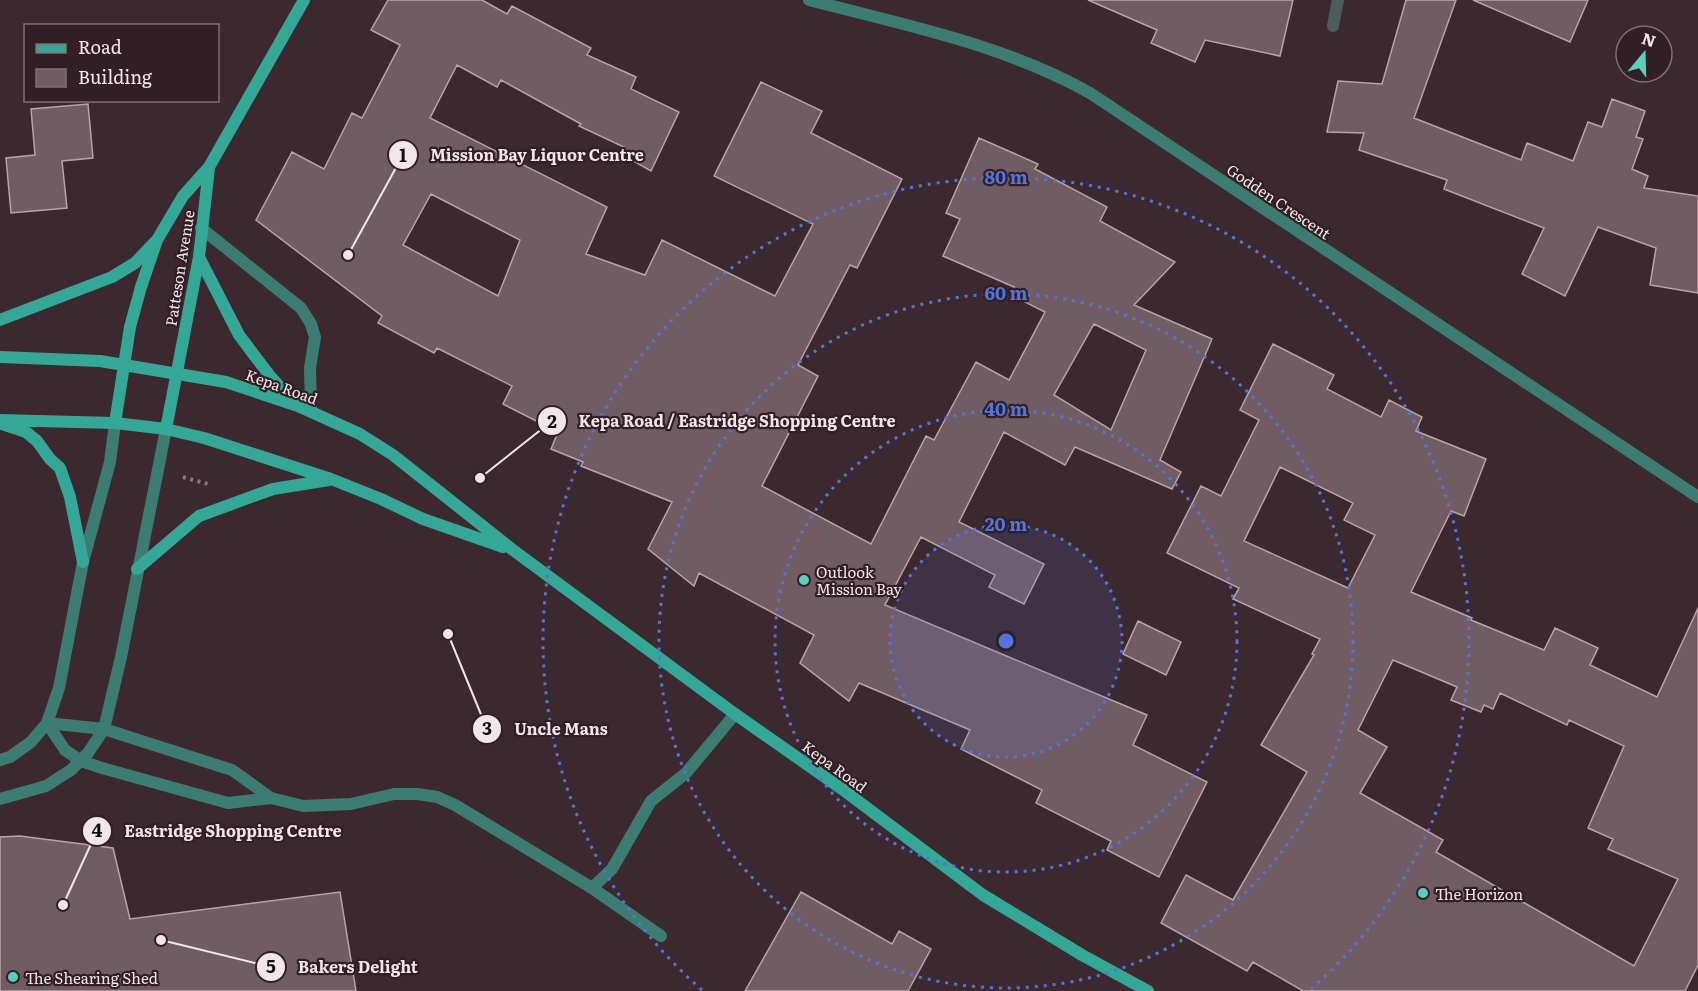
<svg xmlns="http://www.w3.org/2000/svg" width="1698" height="991" viewBox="0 0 1698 991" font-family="Literata,serif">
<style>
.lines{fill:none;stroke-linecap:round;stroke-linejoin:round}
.stream{stroke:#4b5c5a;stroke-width:12}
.building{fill:#725c63;stroke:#baa2a9;stroke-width:1.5;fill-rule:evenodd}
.path{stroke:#88777d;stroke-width:4;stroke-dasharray:3 4.5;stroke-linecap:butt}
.service{stroke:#3c7c72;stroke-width:12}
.minor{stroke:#3c7c72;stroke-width:12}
.secondary{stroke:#35a797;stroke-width:12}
.ring{fill:none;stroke:#5274dc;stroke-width:3;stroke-dasharray:3 6}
.poi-dot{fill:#5bcebc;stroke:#311f25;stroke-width:2}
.labels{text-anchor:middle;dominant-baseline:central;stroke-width:4.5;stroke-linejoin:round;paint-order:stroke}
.street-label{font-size:15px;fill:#f3e6ea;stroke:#311f25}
.poi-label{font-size:15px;fill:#f3e6ea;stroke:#311f25;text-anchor:start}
.centre{fill:#5274dc;stroke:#311f25;stroke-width:3}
.ring-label{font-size:18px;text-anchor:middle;font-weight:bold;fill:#5274dc;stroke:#311f25;stroke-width:4.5;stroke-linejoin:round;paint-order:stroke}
.leader{fill:none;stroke:#f3e6ea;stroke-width:2}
.callout-dot{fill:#f3e6ea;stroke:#311f25;stroke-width:2}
.mark-label{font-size:18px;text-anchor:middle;font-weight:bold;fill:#111}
.callout-label{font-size:16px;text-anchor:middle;font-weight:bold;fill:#f3e6ea;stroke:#311f25;stroke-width:4.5;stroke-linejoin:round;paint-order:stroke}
</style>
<rect width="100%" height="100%" fill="#3c292f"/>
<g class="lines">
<!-- stream -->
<path class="stream" d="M1333 26 1338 0"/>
</g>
<!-- building -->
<path class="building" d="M388 0H482L507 14 512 6 591 48 587 55 636 77 631 89 679 112 651 171 621 154 624 147 579 126 581 124 501 80 497 87 457 65 430 118 607 207 586 254 645 275 662 240 775 296 813 224 714 176 761 82 822 111 811 133 902 179 857 268 850 265 798 365 818 376 762 486 871 544 926 436 934 440 976 362 1009 380 1045 312 1011 295 1014 287 943 256 960 219 946 213 979 138 1038 164 1035 169 1107 207 1100 221 1175 262 1134 305 1212 339 1160 460 1181 472 1172 489 1075 447 1065 465 1004 432 959 522 1044 564 1024 604 989 587 995 575 921 537 885 605 1147 715 1133 745 1207 782 1159 877 1107 850 1111 841 1036 803 1042 790 961 749 970 730 859 683 849 701 800 663 814 635 699 573 694 586 648 549 672 502 581 466 583 462 551 449 558 432 503 404 512 386 437 348 434 353 378 323 382 316 256 220 292 152 324 169 352 113 362 118 400 45 371 30ZM431 194 520 240 498 296 403 245ZM1094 324 1146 350 1111 430 1054 395Z
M1088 0H1293L1280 56 1205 40 1195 62 1151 43 1157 30Z
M1406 0H1456L1414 118 1521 160 1527 143 1573 161 1588 122 1602 127 1612 99 1645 111 1636 137 1643 139 1632 169 1648 176 1644 188 1698 196V293L1650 285 1656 248 1598 227 1565 296 1522 274 1544 228 1444 189 1447 180 1359 150 1364 133 1327 132 1338 81 1382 84Z
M1473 0H1588L1570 42Z
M88 104 93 158 62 161 67 208 11 213 6 158 35 155 31 109Z
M1273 344 1334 375 1327 389 1381 417 1389 400 1422 417 1416 431 1486 459 1464 516 1451 511 1411 592 1472 618 1471 620 1544 650 1555 628 1598 648 1590 665 1657 697 1698 608V965L1685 991H1303L1253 962 1247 971 1161 923 1186 875 1233 900 1307 772 1261 745 1314 655 1312 654 1320 639 1233 599 1239 588 1167 553 1201 486 1221 496 1259 420 1240 410ZM1280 467 1353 503 1344 520 1375 535 1348 588 1244 541ZM1393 660 1457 687 1451 700 1481 712 1484 705 1493 709 1500 693 1567 725 1569 720 1624 746 1588 828 1613 839 1608 849 1678 879 1634 966 1436 852 1443 840 1360 793 1387 747 1358 730Z
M1138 621 1181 642 1166 675 1123 654Z
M20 836 113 848 130 919 340 892 356 991H0V837Z
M801 892 892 944 899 931 931 949 908 991H745Z"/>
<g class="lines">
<!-- path -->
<path class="path" d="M183 477 208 484"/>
<!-- service -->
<path class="service" d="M201 228 301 308 311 324 315 337 310 368 311 411
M47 723 104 729 232 770 271 798 303 806 351 804 394 794H418L437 797 455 805 592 888 661 936
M47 723 65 750 81 761 102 768 228 803 271 798
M0 760 10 757 31 742 47 723 59 688 83 562 110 462 115 423
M0 799 46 786 71 770 88 753 104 729 121 657 166 429
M592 888 612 869 651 801 686 773 735 714"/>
<!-- minor -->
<path class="minor" d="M809 0C904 25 1003 44 1090 93L1698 497"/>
<!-- secondary -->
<path class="secondary" d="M199 257 239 335 270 376 295 403
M0 320 112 277 135 263 155 242
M0 357 100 361 226 382 298 406 360 434 393 455 513 550 735 714 842 789 983 895 1082 955 1148 991
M0 420 115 423 166 429 204 438 331 479 381 499 423 519 503 547
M115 423 130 327 141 287 157 240 183 196 209 167 304 0
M2 424 26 432 37 441 50 459 60 468 70 497 83 562
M166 429 199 257 209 168
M137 569 199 516 273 489 329 480"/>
</g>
<!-- distance rings -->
<circle cx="1006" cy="641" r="116" fill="#5274dc" fill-opacity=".12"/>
<g class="ring">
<circle cx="1006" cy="641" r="116"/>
<circle cx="1006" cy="641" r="231"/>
<circle cx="1006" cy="641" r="347"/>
<path d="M702 990A463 463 0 1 1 1310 990"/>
</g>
<!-- markers -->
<g class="poi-dot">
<circle cx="804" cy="580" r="6"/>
<circle cx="1423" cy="893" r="6"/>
<circle cx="13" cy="977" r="6"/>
</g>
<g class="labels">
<!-- street labels -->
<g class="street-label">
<text transform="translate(1279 201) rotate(34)">Godden Crescent</text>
<text transform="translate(179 268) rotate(-81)">Patteson Avenue</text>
<text transform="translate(282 386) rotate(20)">Kepa Road</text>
<text transform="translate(835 766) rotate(36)">Kepa Road</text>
</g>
<!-- poi labels -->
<g class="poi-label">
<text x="816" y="571">Outlook<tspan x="816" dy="17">Mission Bay</tspan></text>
<text x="1435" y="893">The Horizon</text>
<text x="25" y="977">The Shearing Shed</text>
</g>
</g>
<circle cx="1006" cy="641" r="9" class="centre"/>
<g class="ring-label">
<text x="1006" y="184">80 m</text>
<text x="1006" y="300">60 m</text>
<text x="1006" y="416">40 m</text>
<text x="1006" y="531">20 m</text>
</g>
<!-- callouts -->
<path class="leader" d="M348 255L403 155M480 478L552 421M448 634L487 729M63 905L97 831M161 940L271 967"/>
<g class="callout-dot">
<circle cx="348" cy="255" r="6"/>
<circle cx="480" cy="478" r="6"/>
<circle cx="448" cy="634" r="6"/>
<circle cx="63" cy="905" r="6"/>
<circle cx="161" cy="940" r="6"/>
<circle cx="403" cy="155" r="15"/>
<circle cx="552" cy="421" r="15"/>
<circle cx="487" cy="729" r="15"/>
<circle cx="97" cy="831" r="15"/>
<circle cx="271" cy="967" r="15"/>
</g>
<g class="mark-label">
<text x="403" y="162">1</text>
<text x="552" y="428">2</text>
<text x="487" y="735">3</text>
<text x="97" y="837">4</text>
<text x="271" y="973">5</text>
</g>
<g class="callout-label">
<text x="537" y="161">Mission Bay Liquor Centre</text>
<text x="737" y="427">Kepa Road / Eastridge Shopping Centre</text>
<text x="561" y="735">Uncle Mans</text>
<text x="233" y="837">Eastridge Shopping Centre</text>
<text x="358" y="973">Bakers Delight</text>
</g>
<!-- legend -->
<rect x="24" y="24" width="195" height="78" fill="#311f25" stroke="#7f6f74" stroke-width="1.5"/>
<rect x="36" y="44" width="30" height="9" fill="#35a797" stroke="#7f6f74" stroke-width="1.5"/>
<text x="78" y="54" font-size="18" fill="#f3e6ea">Road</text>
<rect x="36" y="69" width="30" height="18" fill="#725c63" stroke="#7f6f74" stroke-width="1.5"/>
<text x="78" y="84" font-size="18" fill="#f3e6ea">Building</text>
<!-- north arrow -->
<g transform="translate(1644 54) rotate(19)"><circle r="28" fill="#311f25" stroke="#7f6f74" stroke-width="1.5"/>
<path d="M0-4.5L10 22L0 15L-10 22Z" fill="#5bcebc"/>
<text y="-9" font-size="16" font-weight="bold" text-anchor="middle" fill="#f3e6ea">N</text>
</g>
</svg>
